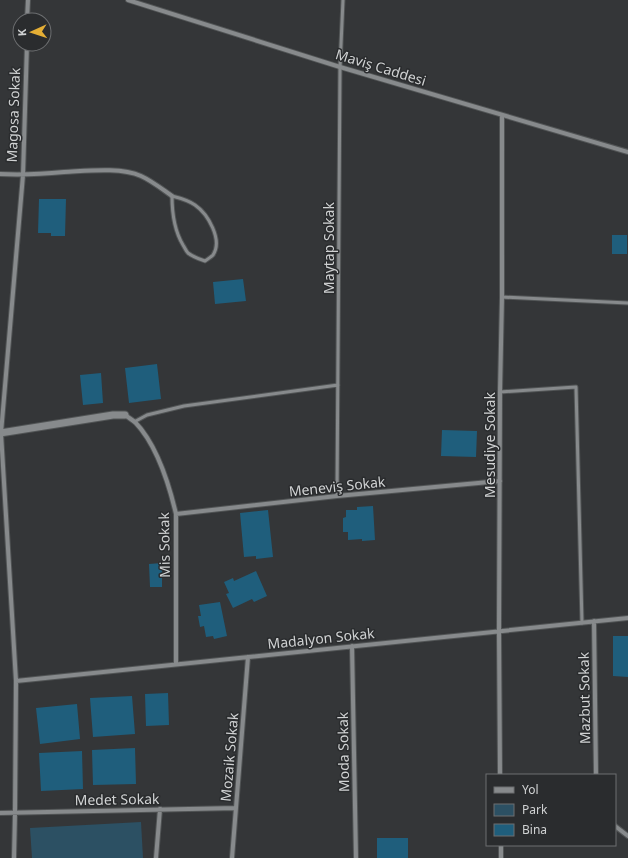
<svg xmlns="http://www.w3.org/2000/svg" width="628" height="858" viewBox="0 0 628 858" font-family="'Noto Sans',sans-serif">
<style>
.green{fill:#2c5063}
.building{fill:#1f5e7c}
.lines{fill:none;stroke-linecap:round;stroke-linejoin:round}
.service-casing{stroke:#515455;stroke-width:5}
.minor-casing{stroke:#515455;stroke-width:6}
.tertiary-casing{stroke:#515455;stroke-width:9}
.service{stroke:#878a8c;stroke-width:3}
.minor{stroke:#878a8c;stroke-width:4}
.tertiary{stroke:#878a8c;stroke-width:7}
.labels{text-anchor:middle;dominant-baseline:central;stroke-width:3;stroke-linejoin:round;paint-order:stroke}
.street-label{font-size:14px;fill:#d0d2d3;stroke:#2a2c2e}
</style>
<rect width="100%" height="100%" fill="#343638"/>
<!-- green -->
<path class="green" d="M141 822 143 858H32L30 828Z"/>
<!-- building -->
<path class="building" d="M39 199H66L65 236H51V233H38Z
M612 235H627V254H612Z
M243 279 246 301 215 304 213 282Z
M157 364 161 399 129 403 125 368Z
M101 373 103 403 83 405 80 375Z
M442 430 477 431 476 457 441 456Z
M373 506 375 540 362 541V539L348 540V532H343V518L346 517V510H357V507Z
M268 510 273 557 256 559V556L244 557 240 513Z
M162 563V587H150L149 564Z
M256 571 267 596 254 602 252 599 233 608 226 594 229 593 224 582 233 578 234 581Z
M220 602 227 636 214 639 213 636 206 637 204 626 200 627 198 616H201L199 605Z
M613 636H628V677L613 676Z
M168 693 169 725 146 726 145 694Z
M132 696 135 734 93 737 90 698Z
M77 704 80 739 40 744 36 708Z
M135 748 136 784 93 785 92 750Z
M82 751 83 789 41 791 39 753Z
M377 838H408V858H377Z"/>
<g class="lines">
<defs>
<path id="service" d="M172 196C180 198 188 200 195 205 208 214 223 240 213 255 211 257 208 259 205 261 199 259 193 257 188 253 186 251 185 248 183 245 174 230 172 213 172 196Z
M502 297 628 303
M500 392 576 387 582 623
M134 422 147 415 184 406 338 385
M337 496 340 67 343 0"/>
<path id="minor" d="M128 0 340 67 628 152
M27 20 28 0
M0 174C22 175 43 174 64 172 87 171 120 167 141 176 152 181 162 189 172 196
M125 415C128 417 132 420 135 422 157 445 169 484 176 514V664
M176 514 337 496 500 481
M594 621 596 775
M352 646 356 858
M16 681 628 618
M500 775 499 631 500 392 502 297V115
M0 813 236 808
M615 826 628 836
M501 845V858
M14 858 15 813 16 681 1 433 23 175 27 44
M156 858 160 809
M232 858 248 657"/>
<path id="tertiary" d="M0 433 113 415H125"/>
</defs>
<!-- service casing -->
<use href="#service" class="service-casing"/>
<!-- minor casing -->
<use href="#minor" class="minor-casing"/>
<!-- tertiary casing -->
<use href="#tertiary" class="tertiary-casing"/>
<!-- service -->
<use href="#service" class="service"/>
<!-- minor -->
<use href="#minor" class="minor"/>
<!-- tertiary -->
<use href="#tertiary" class="tertiary"/>
</g>
<g class="labels">
<!-- street labels -->
<g class="street-label">
<text transform="translate(381 67) rotate(17)">Maviş Caddesi</text>
<text transform="translate(13 115) rotate(-88)">Magosa Sokak</text>
<text transform="translate(328 248) rotate(-90)">Maytap Sokak</text>
<text transform="translate(489 445) rotate(-90)">Mesudiye Sokak</text>
<text transform="translate(337 486) rotate(-6)">Meneviş Sokak</text>
<text transform="translate(164 545) rotate(-91)">Mis Sokak</text>
<text transform="translate(321 638) rotate(-6)">Madalyon Sokak</text>
<text transform="translate(584 698) rotate(-91)">Mazbut Sokak</text>
<text transform="translate(343 752) rotate(-91)">Moda Sokak</text>
<text transform="translate(229 757) rotate(-85)">Mozaik Sokak</text>
<text transform="translate(117 799) rotate(-1)">Medet Sokak</text>
</g>
</g>
<!-- legend -->
<rect x="486" y="774" width="130" height="72" fill="#2a2c2e" stroke="#6c6e70"/>
<rect x="494" y="787" width="20" height="6" fill="#878a8c" stroke="#6c6e70"/>
<text x="522" y="794" font-size="12" fill="#d0d2d3">Yol</text>
<rect x="494" y="804" width="20" height="12" fill="#2c5063" stroke="#6c6e70"/>
<text x="522" y="814" font-size="12" fill="#d0d2d3">Park</text>
<rect x="494" y="824" width="20" height="12" fill="#1f5e7c" stroke="#6c6e70"/>
<text x="522" y="834" font-size="12" fill="#d0d2d3">Bina</text>
<!-- north arrow -->
<g transform="translate(32 32) rotate(267)"><circle r="19" fill="#2a2c2e" stroke="#6c6e70"/>
<path d="M0-3L7 15L0 10L-7 15Z" fill="#e4ae35"/>
<text y="-6" font-size="11" font-weight="bold" text-anchor="middle" fill="#d0d2d3">K</text>
</g>
</svg>
